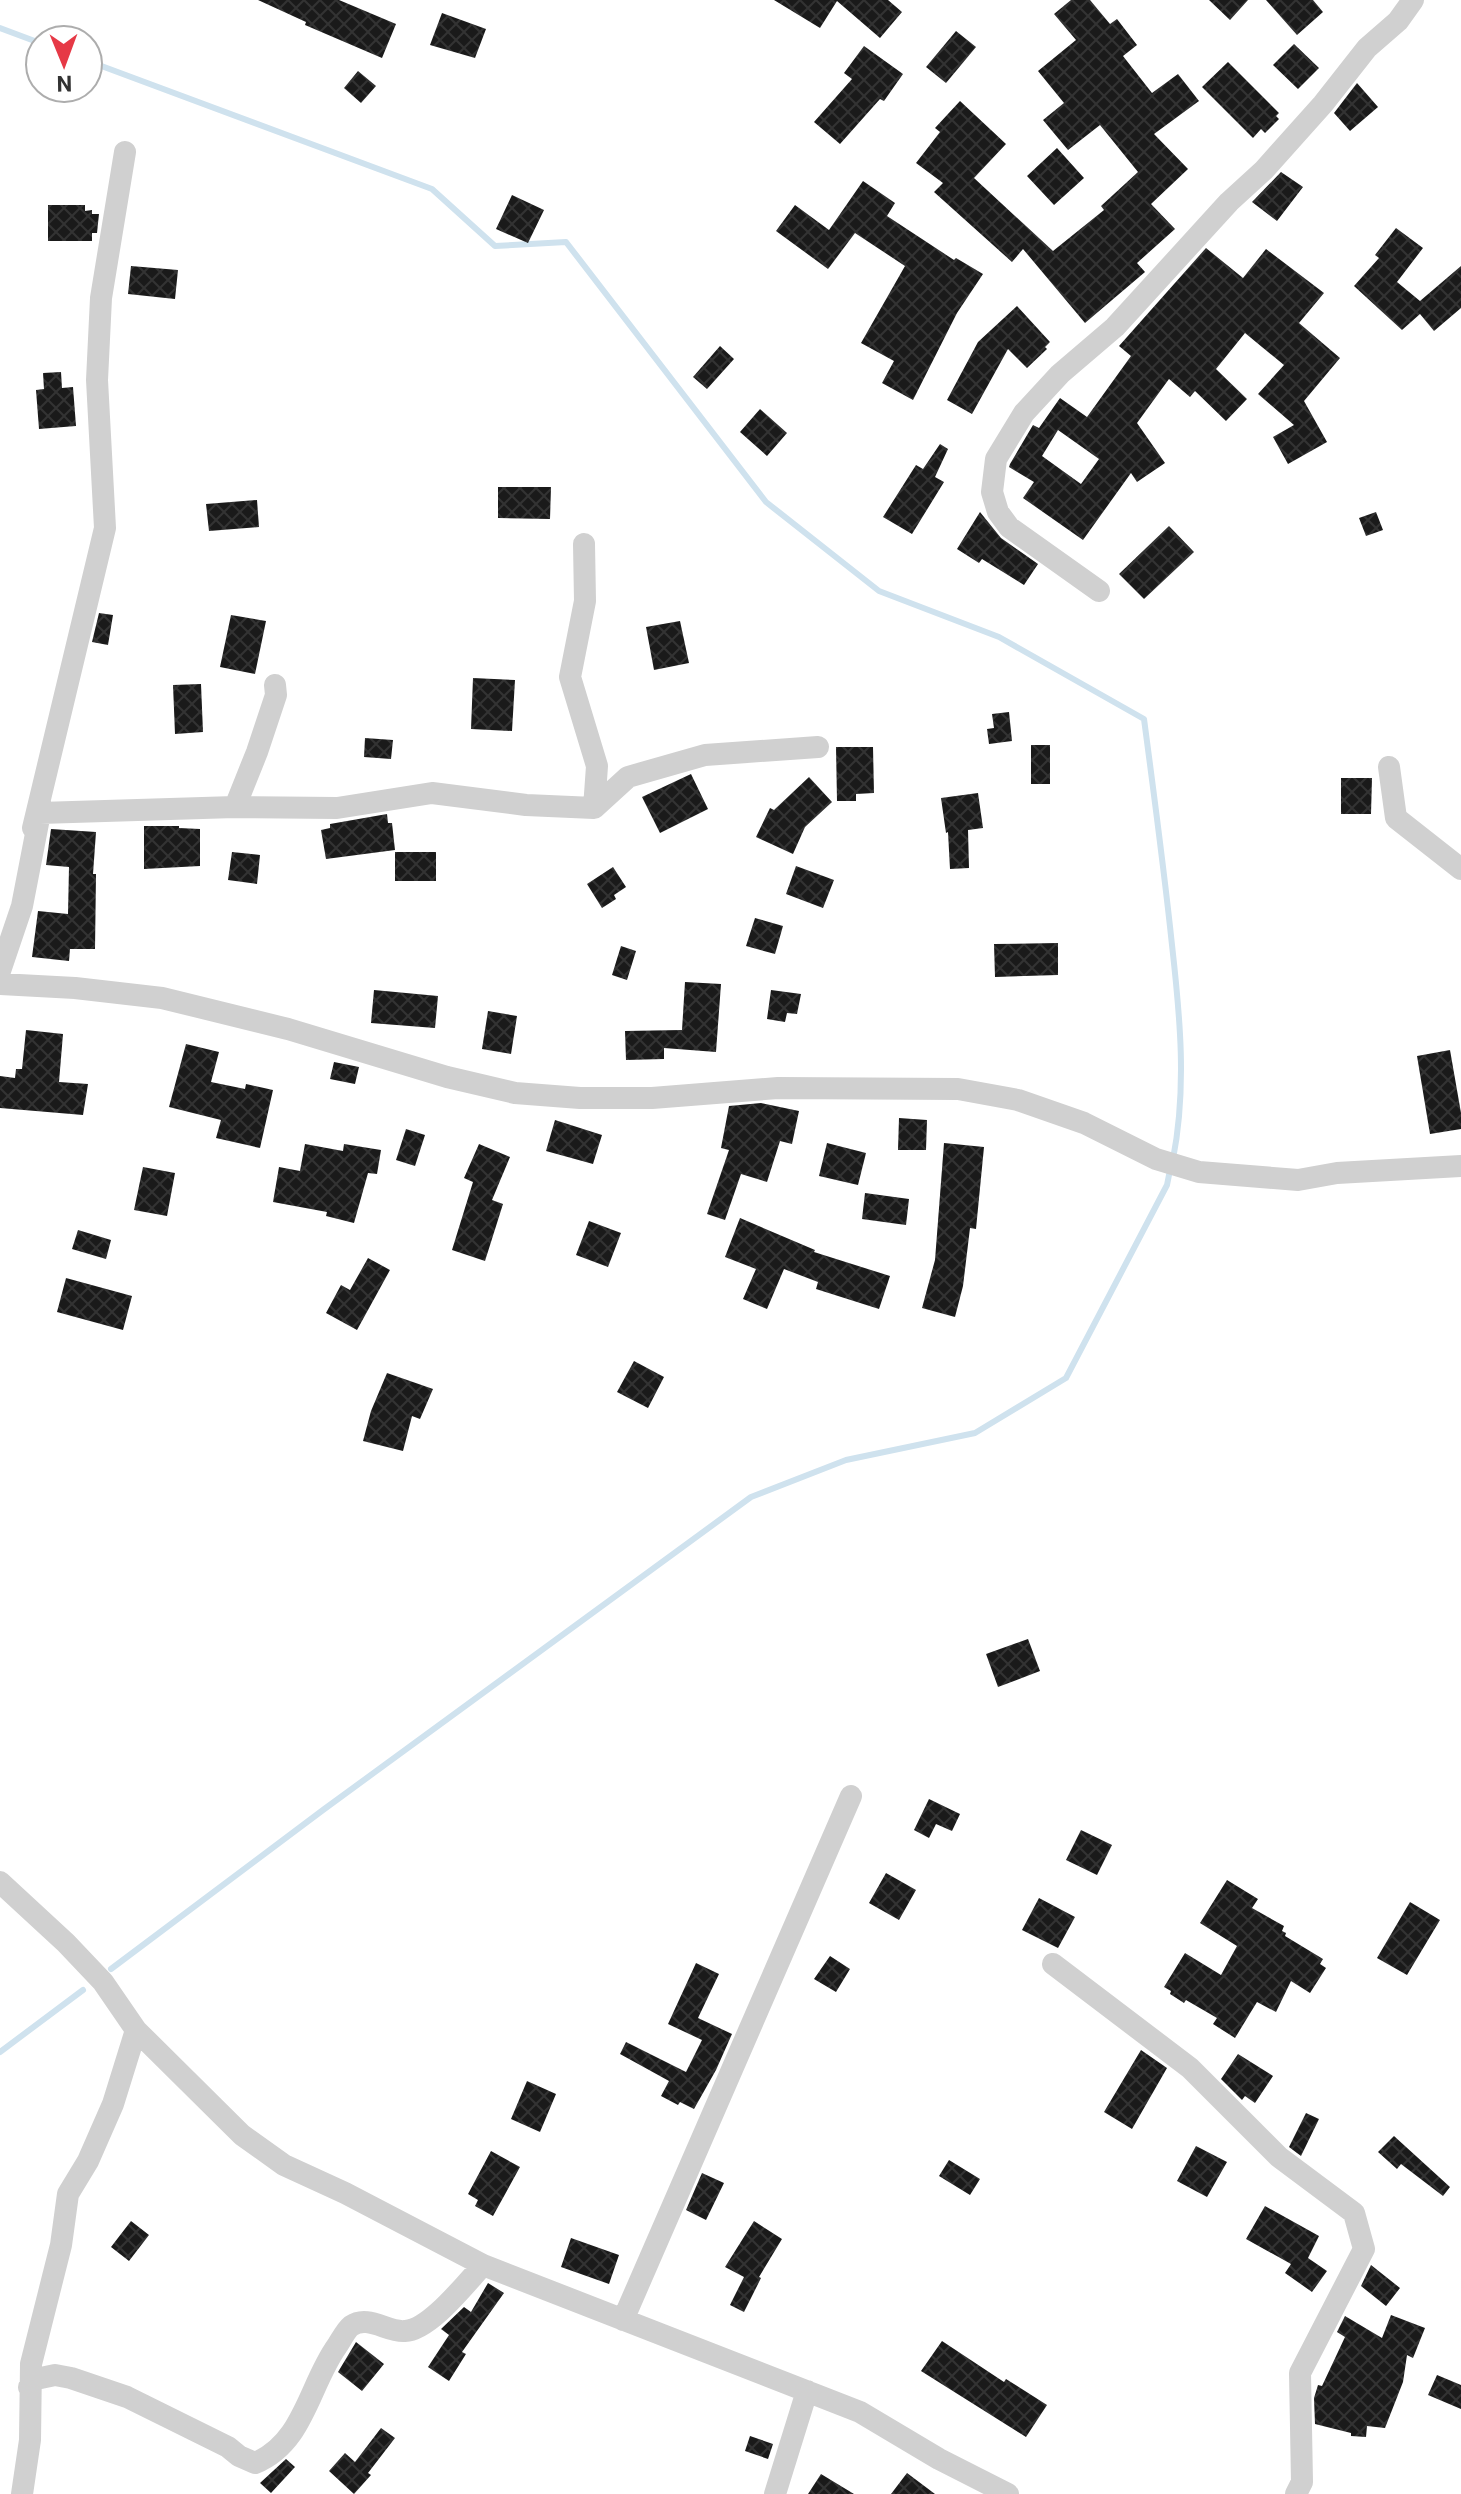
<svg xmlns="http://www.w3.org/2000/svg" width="1461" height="2494" viewBox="0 0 1461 2494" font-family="Roboto,sans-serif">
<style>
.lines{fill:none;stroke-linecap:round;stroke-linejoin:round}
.stream{stroke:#cfe2ee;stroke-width:6}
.building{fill:url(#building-cross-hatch);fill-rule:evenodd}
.minor{stroke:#d0d0d0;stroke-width:22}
</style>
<defs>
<pattern id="building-cross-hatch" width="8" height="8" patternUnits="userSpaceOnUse" patternTransform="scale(2)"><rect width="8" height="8" fill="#1a1a1a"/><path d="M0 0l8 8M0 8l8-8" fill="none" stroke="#333"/></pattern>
</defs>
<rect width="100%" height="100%" fill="#fff"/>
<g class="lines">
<!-- stream -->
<path class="stream" d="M0 28 40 43
M88 61 432 189 495 246 566 242 766 502 879 591 999 637 1144 719C1154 794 1164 869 1172 945 1180 1016 1187 1088 1173 1159
M111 1969 323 1810 751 1497 846 1460 975 1433 1066 1378 1167 1185 1170 1170
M0 2052 83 1990"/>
</g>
<!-- building -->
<path class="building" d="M258 0H339L396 24 382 58 305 25 306 22Z
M774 0H888L902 12 880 38 837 1 820 28Z
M1071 0H1090L1110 24 1117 19 1137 45 1123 56 1152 93 1178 74 1199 101 1154 134 1188 169 1151 204 1175 229 1137 263 1145 272 1085 323 1023 249 1012 262 934 192 943 183 916 163 940 132 935 128 960 101 1006 144 974 178 1053 251 1104 210 1101 206 1138 172 1100 125 1068 150 1043 120 1064 103 1038 71 1076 40 1054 14Z
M1209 0H1248L1230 20Z
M1266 0H1313L1323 12 1297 35Z
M442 13 486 29 475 58 430 45Z
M956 31 976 47 946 83 926 67Z
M1294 44 1319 68 1298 89 1273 65Z
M864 46 903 74 884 101 880 99 840 144 814 122 852 79 844 73Z
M1228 62 1279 113 1276 116 1279 119 1265 133 1261 129 1253 138 1202 87Z
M358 71 376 86 361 103 344 88Z
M1357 83 1378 107 1350 131 1334 113Z
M1057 148 1084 178 1054 205 1027 176Z
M1281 172 1303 187 1277 221 1252 202Z
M863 181 895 203 887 216 954 260 956 258 983 274 957 313 913 400 882 383 894 361 861 343 905 266 855 233 828 269 776 231 795 205 829 230Z
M512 195 544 210 528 243 496 229Z
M48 205H85V211L92 210V214H99L97 233H92V241H48Z
M1396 228 1423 248 1397 282 1420 301 1461 266V308L1434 331 1420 314 1402 330 1354 286 1379 258 1375 255Z
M1206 248 1243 278 1266 249 1324 293 1299 323 1340 358 1304 401 1327 442 1288 464 1273 437 1294 425 1258 394 1284 365 1245 333 1216 369 1247 399 1226 421 1195 391 1190 397 1169 379 1137 423 1165 463 1137 482 1131 473 1083 540 1023 498 1034 482 1009 467 1010 464 1033 425 1039 428 1060 398 1087 417 1131 356 1119 346ZM1058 430 1099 459 1081 484 1042 456Z
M131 266 178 270 175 299 128 294Z
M1017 306 1050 342 1045 347 1047 349 1027 368 1008 349 972 414 947 400 978 342Z
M720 346 734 359 707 389 693 377Z
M61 372 62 388 73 387 76 426 39 429 36 390 44 389 43 373Z
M760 409 787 433 767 456 740 432Z
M940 444 948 449 935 477 944 482 912 534 883 517 916 465 923 469Z
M498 487H551L550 519 498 518Z
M257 500 259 527 209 531 206 504Z
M980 512 1001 538 1038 564 1024 585 982 559 979 563 957 549Z
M1376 512 1383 530 1366 536 1359 518Z
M1169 526 1194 552 1144 599 1119 574Z
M99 613 113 615 108 645 92 642Z
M231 615 266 621 255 674 220 667Z
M680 621 689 663 654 670 646 627Z
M473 678 515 680 512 731 471 729Z
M201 684 203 732 175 734 173 685Z
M1009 712 1012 741 989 744 987 729 994 728 992 714Z
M365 738 393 740 391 759 364 757Z
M1031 745H1050V784H1031Z
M836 747H873L874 793 856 794V801H837Z
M691 774 708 809 660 833 642 797Z
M809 777 832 802 805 827 793 854 756 837 770 808 774 810Z
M1341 778H1372L1371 814H1341Z
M978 793 983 828 968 830 969 868 950 869 948 832 946 833 941 798Z
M387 814 388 823H392L395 850 326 859 321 830 330 828V824Z
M144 826H179V828L200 829V866L144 869Z
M51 829 96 832 93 874H96L95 949H70L69 961 32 957 38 911 68 914 69 867 46 865Z
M232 852 260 855 257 884 228 880Z
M395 852H436V881H395Z
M796 866 834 880 823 908 786 894Z
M613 867 626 887 614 895 616 899 602 908 587 884Z
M755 918 783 926 775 954 746 946Z
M1058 943V975L995 977 994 944Z
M621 946 636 951 627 980 612 975Z
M685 982 721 984 716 1052 664 1048V1059L626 1060 625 1031 682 1030Z
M374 990 438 996 435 1028 371 1023Z
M771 990 801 994 797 1014 787 1013 785 1022 767 1019Z
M488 1011 517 1016 511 1054 482 1049Z
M26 1030 63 1034 59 1082 88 1084 83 1115 0 1108V1076L15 1078 16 1069H22Z
M186 1044 219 1052 211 1082 245 1089 246 1084 273 1090 260 1148 216 1138 221 1120 169 1107Z
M1450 1050 1461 1113V1129L1430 1134 1417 1056Z
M334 1062 359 1067 355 1084 330 1079Z
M761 1103 799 1111 792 1144 780 1141 767 1182 741 1174 725 1220 707 1214 729 1150 721 1148 729 1106Z
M899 1118 927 1120 926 1150H898Z
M555 1120 602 1135 593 1164 546 1151Z
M406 1129 425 1135 415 1166 396 1160Z
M827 1143 866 1153 858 1185 819 1176Z
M944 1143 984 1147 976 1229 970 1228 963 1286 955 1317 922 1308 935 1260Z
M305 1144 343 1151 344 1144 381 1150 377 1174 368 1173 354 1223 326 1216 327 1212 273 1202 279 1167 300 1171Z
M479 1144 510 1157 492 1200 503 1204 485 1261 452 1250 473 1182 464 1178Z
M143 1167 175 1173 167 1216 134 1210Z
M865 1193 909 1199 906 1225 862 1219Z
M740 1218 815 1250 814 1252 890 1276 879 1309 816 1289 818 1282 784 1269 767 1309 743 1299 756 1269 725 1257Z
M589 1221 621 1233 608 1267 576 1255Z
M78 1230 111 1240 106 1259 72 1249Z
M368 1258 390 1270 357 1330 326 1313 341 1285 350 1290Z
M66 1278 132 1296 123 1330 57 1312Z
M634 1361 664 1377 648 1408 617 1392Z
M387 1373 433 1389 420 1419 412 1416 403 1451 363 1441 371 1411Z
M1028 1639 1040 1671 998 1687 986 1654Z
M929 1799 960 1814 952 1831 936 1824 929 1838 914 1830Z
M1081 1830 1112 1845 1097 1875 1066 1860Z
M886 1873 916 1890 899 1920 869 1903Z
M1227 1880 1258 1899 1252 1908 1284 1926 1282 1931 1286 1933 1285 1936 1323 1959 1320 1964 1326 1968 1310 1993 1291 1981 1276 2012 1257 2002 1235 2038 1213 2024 1217 2018 1186 2000 1184 2003 1170 1994 1171 1991 1164 1987 1185 1953 1221 1975 1237 1946 1200 1923Z
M1039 1898 1075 1917 1058 1948 1022 1930Z
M1410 1902 1440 1920 1407 1975 1377 1958Z
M830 1956 850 1969 836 1992 814 1979Z
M696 1963 719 1974 698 2018 732 2034 716 2070 694 2109 680 2102 678 2105 661 2096 669 2081 620 2054 626 2042 686 2072 702 2040 668 2024Z
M1141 2050 1167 2068 1132 2129 1104 2112Z
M1238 2054 1273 2076 1255 2103 1245 2096 1242 2100 1221 2079Z
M527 2081 556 2094 540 2132 511 2119Z
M1306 2113 1319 2119 1301 2156 1289 2147Z
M1394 2136 1450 2187 1443 2196 1401 2164 1397 2169 1378 2152Z
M1196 2146 1227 2162 1207 2197 1177 2181Z
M491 2151 520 2167 493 2216 475 2206 478 2200 468 2194Z
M949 2160 980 2179 970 2195 939 2176Z
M702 2173 724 2183 706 2220 686 2210Z
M1265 2206 1319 2236 1308 2258 1327 2271 1312 2292 1285 2273 1291 2264 1246 2239Z
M131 2221 149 2235 129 2261 111 2247Z
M754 2221 782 2239 759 2277 761 2278 744 2312 730 2305 744 2277 725 2267Z
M571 2238 619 2255 609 2284 561 2267Z
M1371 2265 1400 2288 1386 2306 1361 2286Z
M488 2283 504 2293 462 2352 466 2354 449 2381 428 2367 449 2335 441 2329 464 2307 471 2312Z
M1391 2315 1425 2328 1413 2358 1407 2355 1403 2382 1385 2428 1367 2426 1366 2437 1351 2436V2433L1315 2424 1314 2398 1318 2385 1322 2386 1345 2337 1337 2332 1345 2316 1382 2338Z
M942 2341 1004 2382 1006 2379 1047 2405 1026 2437 921 2371Z
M356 2342 384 2364 362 2391 338 2372Z
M1437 2375 1461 2385V2409L1428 2395Z
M381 2428 395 2438 368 2473 371 2475 354 2494 329 2471 345 2453 355 2462Z
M750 2436 773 2444 768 2459 745 2451Z
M286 2459 295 2467 271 2493 260 2483Z
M907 2473 935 2494H891Z
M821 2474 854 2494H808Z"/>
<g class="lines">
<!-- minor -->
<path class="minor" d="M584 544 585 601 570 677 597 766 594 808
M1099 591 1009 527 998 512 992 492 996 459 1024 413 1060 374 1115 327 1229 202 1264 170 1323 104 1367 48 1398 21 1413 0
M1389 767 1396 818 1461 869
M235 807 257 752 276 695 275 685
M33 828 105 528 97 380 101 298 125 152
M0 971 22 906 40 813 235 807 337 808 432 793 526 805 594 808 628 777 705 755 818 747
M0 984 75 988 162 998 288 1029 447 1077 515 1093 580 1098H652L778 1088 958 1089 1018 1100 1084 1123 1156 1159 1199 1172 1298 1180 1337 1173 1461 1166
M0 1882 66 1943 103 1982 136 2030 242 2135 284 2165 345 2193 483 2265 860 2412 939 2459 1008 2494
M1053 1964 1190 2068 1279 2157 1354 2213 1364 2249 1300 2373 1302 2482 1296 2494
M623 2320 851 1796
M29 2387 36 2379 55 2375 71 2378 127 2397 228 2447 239 2456 255 2463C304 2443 309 2385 337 2346 341 2340 346 2330 351 2326 368 2314 388 2333 405 2331 430 2330 466 2283 483 2265
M22 2494 30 2440 31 2364 61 2245 68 2194 88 2161 113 2104 136 2030
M775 2494 807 2391"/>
</g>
<!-- north arrow -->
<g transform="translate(64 64) rotate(179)"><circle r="38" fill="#ffffff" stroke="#adadad" stroke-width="2"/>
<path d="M0-6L14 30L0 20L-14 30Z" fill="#e63946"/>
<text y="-12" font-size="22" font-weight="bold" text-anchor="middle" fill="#333333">N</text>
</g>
</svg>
